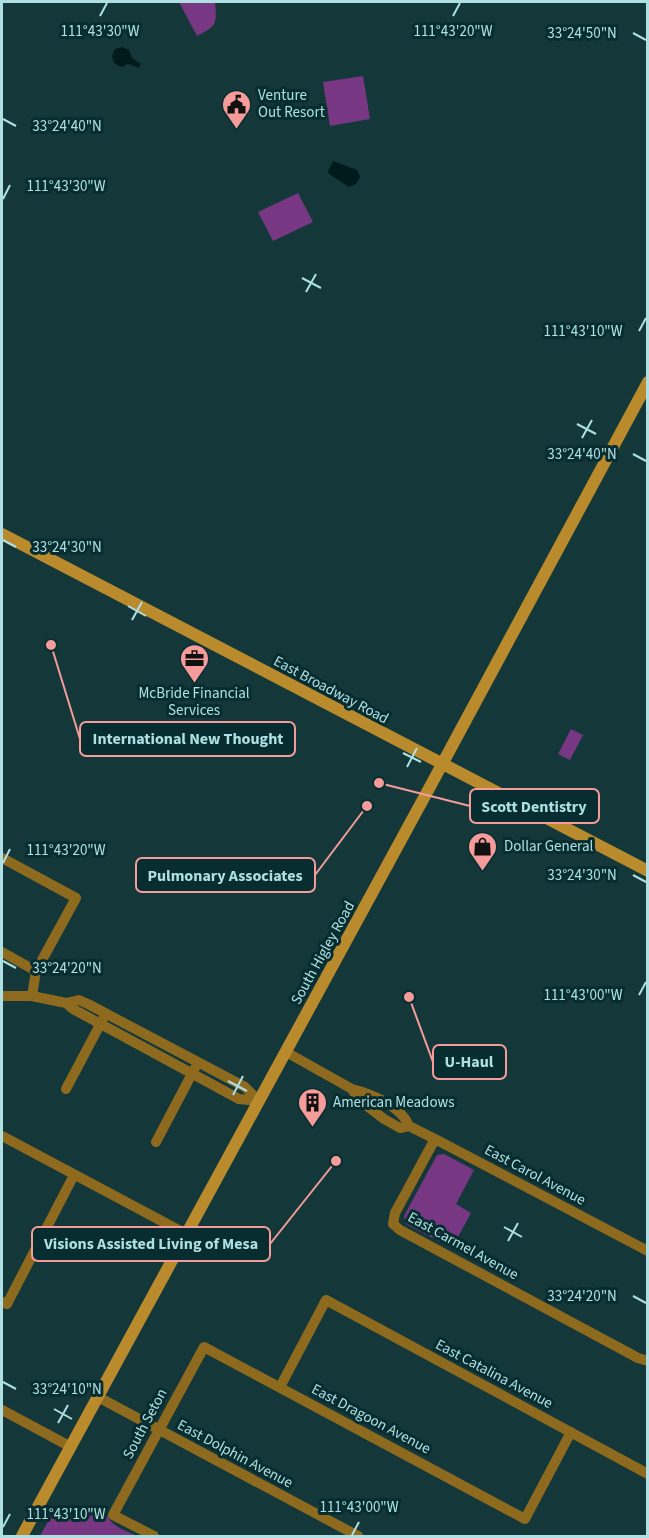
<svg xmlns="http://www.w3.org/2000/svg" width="649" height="1538" viewBox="0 0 649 1538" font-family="'Source Sans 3',sans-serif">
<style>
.green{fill:#773783}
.water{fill:#011a1c}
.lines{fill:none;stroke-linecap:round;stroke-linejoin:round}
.street{stroke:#8e6a1f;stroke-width:10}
.secondary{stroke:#ba8b2d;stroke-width:12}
.ticks{fill:none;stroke:#aee0e3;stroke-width:2}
.labels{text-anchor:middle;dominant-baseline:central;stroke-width:6;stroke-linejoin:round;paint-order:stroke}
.poi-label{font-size:15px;fill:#aee0e3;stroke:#082d30;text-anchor:start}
.street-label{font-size:15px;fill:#aee0e3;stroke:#082d30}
.ticks-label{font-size:15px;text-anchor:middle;fill:#aee0e3;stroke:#082d30;stroke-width:6;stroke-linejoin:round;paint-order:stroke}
.leader{fill:none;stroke:#f59b99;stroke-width:2}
.callout-dot{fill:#f59b99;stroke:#082d30;stroke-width:2}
.callout{fill:#082d30;stroke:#f59b99;stroke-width:2}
.callout-label{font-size:16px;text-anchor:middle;font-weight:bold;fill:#aee0e3}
</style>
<rect width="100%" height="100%" fill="#14383a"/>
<!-- green -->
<path class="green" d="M179 2H215C217 24 217 26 197 36Z
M363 76 370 119 330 126 323 82Z
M298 193 313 222 273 241 258 212Z
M571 729 583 735 570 760 558 754Z
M444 1154 474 1170 456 1204 471 1213 452 1248 406 1224 404 1216 437 1155Z
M107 1515C111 1526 126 1531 137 1536H40L51 1516Z"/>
<!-- water -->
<path class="water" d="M122 47 129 50 132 58 141 64 139 68 128 64 121 67 114 63 112 56 115 49Z
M333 161 357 170 360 177 356 184 349 187 329 174 328 171Z"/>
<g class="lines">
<!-- street -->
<path class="street" d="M2 858 76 898 36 971 32 996
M2 952 36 971
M2 996H32L66 1003 79 1000 88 1004 245 1087 259 1101
M66 1003 73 1009 239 1099 259 1101
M286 1052 352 1089C372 1094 401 1106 409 1126
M66 1089 103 1019
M352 1089 358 1099 384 1119 400 1128 409 1126 435 1139 648 1251
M2 1136 186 1234
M435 1139 395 1213 393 1224 400 1230 638 1358 648 1361
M156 1142 195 1068
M2 1302 7 1304 74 1175
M280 1387 326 1300 648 1474
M98 1397 358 1536
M2 1410 71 1447
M154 1536 113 1515 204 1347 525 1519 571 1432"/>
<!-- secondary -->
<path class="secondary" d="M2 534 648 871
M22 1536 432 783 648 382"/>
</g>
<!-- ticks -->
<path class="ticks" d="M100 16 107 3M453 16 460 3M633 33 646 40M3 119 16 126M3 199 10 185M302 278 321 288M306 292 316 274M639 331 646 318M577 424 596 434M582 438 592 420M633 454 646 461M3 540 16 547M128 606 146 616M132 620 142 602M403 753 421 762M407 767 417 748M3 863 10 849M633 875 646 882M3 961 16 968M639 995 646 982M228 1081 247 1091M233 1095 243 1076M504 1227 522 1237M508 1241 518 1223M633 1296 646 1303M3 1382 16 1389M54 1409 72 1419M58 1423 68 1405M3 1527 10 1514M352 1535 359 1522"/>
<!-- icons -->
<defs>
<symbol id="civic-pin" viewBox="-11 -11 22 30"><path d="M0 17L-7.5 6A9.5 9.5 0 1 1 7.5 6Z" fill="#f59b99" stroke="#082d30"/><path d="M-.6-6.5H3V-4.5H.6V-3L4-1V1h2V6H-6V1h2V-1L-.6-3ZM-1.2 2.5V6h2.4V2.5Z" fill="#111"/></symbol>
<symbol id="office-pin" viewBox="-11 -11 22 30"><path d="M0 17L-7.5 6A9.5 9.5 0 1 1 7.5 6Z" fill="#f59b99" stroke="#082d30"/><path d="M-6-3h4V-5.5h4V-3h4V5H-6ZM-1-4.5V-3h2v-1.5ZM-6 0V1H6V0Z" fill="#111"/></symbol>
<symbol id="shop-pin" viewBox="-11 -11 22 30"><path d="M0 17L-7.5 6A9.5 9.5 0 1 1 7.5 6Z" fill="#f59b99" stroke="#082d30"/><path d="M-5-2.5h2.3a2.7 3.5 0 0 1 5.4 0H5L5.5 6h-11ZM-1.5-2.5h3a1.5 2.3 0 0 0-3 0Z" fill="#111"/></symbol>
<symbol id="building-pin" viewBox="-11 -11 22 30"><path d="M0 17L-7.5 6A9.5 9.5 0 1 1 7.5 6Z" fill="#f59b99" stroke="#082d30"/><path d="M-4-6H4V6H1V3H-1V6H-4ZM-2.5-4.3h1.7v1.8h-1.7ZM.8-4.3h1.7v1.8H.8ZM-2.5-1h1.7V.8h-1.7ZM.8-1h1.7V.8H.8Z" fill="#111"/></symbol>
</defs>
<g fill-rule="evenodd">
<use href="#civic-pin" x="220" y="88" width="33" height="45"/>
<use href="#office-pin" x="178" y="642" width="33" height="45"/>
<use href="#shop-pin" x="466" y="830" width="33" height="45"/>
<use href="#building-pin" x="296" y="1086" width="33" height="45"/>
</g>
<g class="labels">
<!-- poi labels -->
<g class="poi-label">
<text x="258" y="95">Venture<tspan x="258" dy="17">Out Resort</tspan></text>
<text x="194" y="693" text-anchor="middle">McBride Financial<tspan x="194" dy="17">Services</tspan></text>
<text x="504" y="846">Dollar General</text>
<text x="333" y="1102">American Meadows</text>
</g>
<!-- street labels -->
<g class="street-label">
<text transform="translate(331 690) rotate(28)">East Broadway Road</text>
<text transform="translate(323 953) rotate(-61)">South Higley Road</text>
<text transform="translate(535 1175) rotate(28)">East Carol Avenue</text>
<text transform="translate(463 1246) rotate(29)">East Carmel Avenue</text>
<text transform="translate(494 1374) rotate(28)">East Catalina Avenue</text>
<text transform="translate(371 1419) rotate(28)">East Dragoon Avenue</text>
<text transform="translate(145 1424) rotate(-62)">South Seton</text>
<text transform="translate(235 1454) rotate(28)">East Dolphin Avenue</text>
</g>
</g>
<g class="ticks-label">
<text x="100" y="36">111°43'30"W</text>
<text x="453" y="36">111°43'20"W</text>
<text x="582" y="38">33°24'50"N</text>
<text x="67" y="131">33°24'40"N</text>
<text x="66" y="191">111°43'30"W</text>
<text x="583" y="336">111°43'10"W</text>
<text x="582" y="459">33°24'40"N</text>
<text x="67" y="552">33°24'30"N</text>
<text x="66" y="855">111°43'20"W</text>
<text x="582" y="880">33°24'30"N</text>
<text x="67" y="973">33°24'20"N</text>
<text x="583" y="1000">111°43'00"W</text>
<text x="582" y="1301">33°24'20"N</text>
<text x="67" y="1394">33°24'10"N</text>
<text x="359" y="1512">111°43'00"W</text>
<text x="66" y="1519">111°43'10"W</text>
</g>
<!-- callouts -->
<path class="leader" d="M51 645L80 739M379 783L470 806M367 806L315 875M409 997L433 1062M336 1161L270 1244"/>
<g class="callout-dot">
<circle cx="51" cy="645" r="6"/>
<circle cx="379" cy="783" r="6"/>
<circle cx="367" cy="806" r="6"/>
<circle cx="409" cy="997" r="6"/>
<circle cx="336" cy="1161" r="6"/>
</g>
<g class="callout">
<rect x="80" y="722" width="215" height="34" rx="6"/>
<rect x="470" y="789" width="129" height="34" rx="6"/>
<rect x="136" y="858" width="179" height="34" rx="6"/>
<rect x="433" y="1045" width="73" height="34" rx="6"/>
<rect x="32" y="1227" width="238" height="34" rx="6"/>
</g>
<g class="callout-label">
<text x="188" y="744">International New Thought</text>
<text x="534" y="812">Scott Dentistry</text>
<text x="225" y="881">Pulmonary Associates</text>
<text x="469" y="1067">U-Haul</text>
<text x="151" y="1249">Visions Assisted Living of Mesa</text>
</g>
<!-- border -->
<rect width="649" height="1538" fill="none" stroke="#aee0e3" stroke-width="6"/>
</svg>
